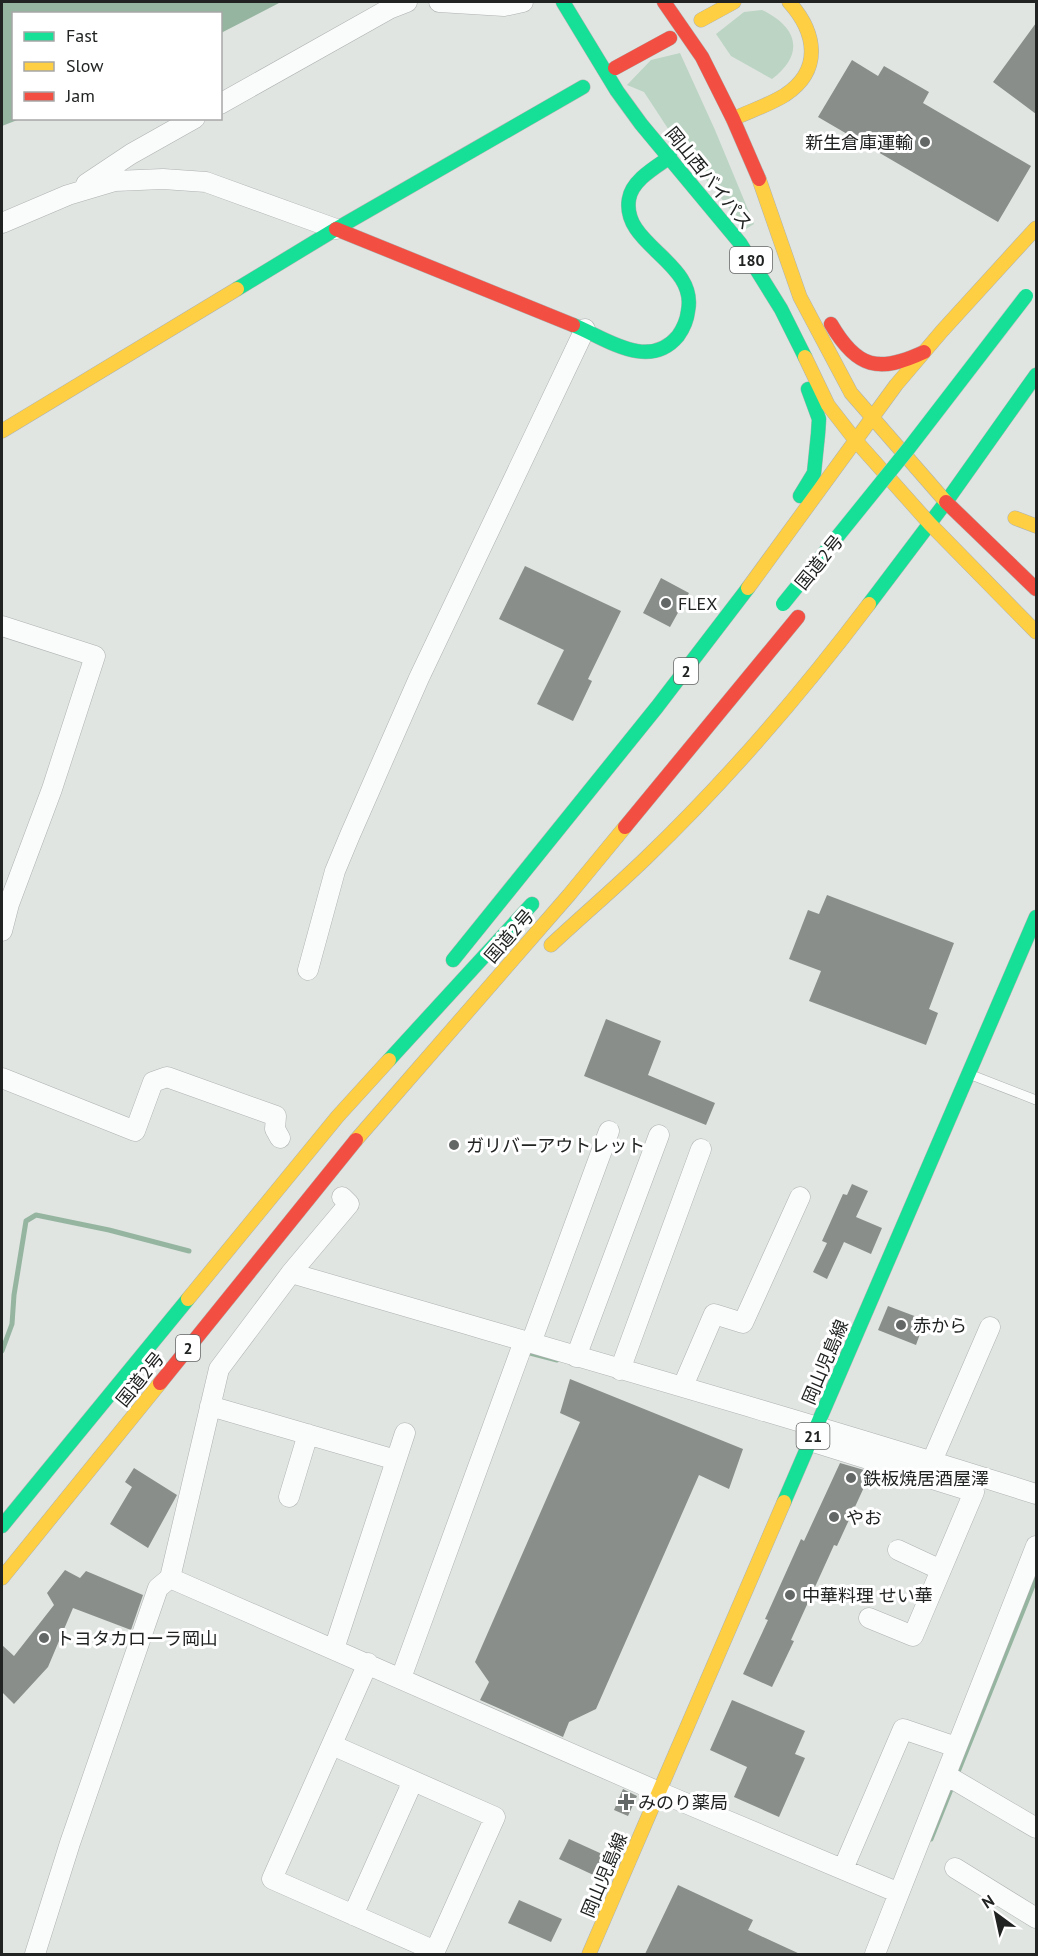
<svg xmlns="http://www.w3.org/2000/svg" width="1038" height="1956" viewBox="0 0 1038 1956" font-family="'PT Sans','Noto Sans JP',sans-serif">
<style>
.green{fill:#bcd4c3}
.water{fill:#96b5a0}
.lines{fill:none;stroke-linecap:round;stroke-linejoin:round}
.stream{stroke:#96b5a0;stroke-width:5}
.building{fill:#8a8e8b}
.lane-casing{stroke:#aeb2b0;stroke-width:10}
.street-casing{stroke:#aeb2b0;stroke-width:21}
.fast-casing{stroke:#aeb2b0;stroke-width:15}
.slow-casing{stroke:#aeb2b0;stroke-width:15}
.jam-casing{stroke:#aeb2b0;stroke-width:15}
.lane{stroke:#fafbfb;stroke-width:9}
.street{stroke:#fafbfb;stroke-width:20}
.fast{stroke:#16e098;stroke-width:14}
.slow{stroke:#ffcf43;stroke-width:14}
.jam{stroke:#f24e42;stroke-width:14}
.fast-bridge-casing{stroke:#bfc1c0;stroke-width:15;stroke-linecap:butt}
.fast-bridge{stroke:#16e098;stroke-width:14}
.poi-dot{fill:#636765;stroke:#fff;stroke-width:2}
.labels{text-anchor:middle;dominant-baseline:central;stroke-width:6;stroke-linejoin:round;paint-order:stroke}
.shield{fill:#fff;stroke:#636564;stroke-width:1.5}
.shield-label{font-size:16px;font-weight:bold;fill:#202321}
.poi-label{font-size:18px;fill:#202321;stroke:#fff;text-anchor:start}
.street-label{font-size:18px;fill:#202321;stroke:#fff}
</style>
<rect width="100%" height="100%" fill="#e0e5e2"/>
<!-- green -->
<path class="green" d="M762 10C798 27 805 54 772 79L731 56 716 34 744 12Z
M680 53 715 130 754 224 746 229 682 150 644 92 627 85 651 60Z"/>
<!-- water -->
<path class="water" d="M2 2H281L221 33 220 14H14V118L20 119 2 126Z"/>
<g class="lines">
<!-- stream -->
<path class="stream" d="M2 1351 12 1324 14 1295 26 1221 36 1215 109 1230 189 1251
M526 1352 557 1360
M931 1839 1036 1578"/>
</g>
<!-- building -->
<path class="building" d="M1036 23V114L993 82Z
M852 60 878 76 884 66 929 92 923 103 1031 166 998 222 818 117Z
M525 566 621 611 588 679 592 681 573 721 537 704 564 650 499 619Z
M661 578 689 593 670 627 643 613Z
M827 895 954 943 929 1009 938 1013 926 1045 809 1001 821 971 789 959 808 910 819 914Z
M606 1019 661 1041 648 1075 715 1103 706 1125 584 1076Z
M852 1184 868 1191 856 1217 882 1228 871 1254 844 1242 827 1279 813 1272 827 1243 822 1241 843 1194 847 1195Z
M888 1306 925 1320 916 1345 878 1330Z
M570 1379 743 1449 729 1489 699 1475 596 1709 569 1722 563 1737 480 1700 489 1682 475 1662 580 1422 560 1413Z
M840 1463 871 1472 837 1546 834 1545 791 1640 794 1641 772 1687 743 1674 768 1620 765 1619 801 1539 804 1541Z
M134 1468 177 1495 148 1548 110 1524 132 1487 125 1482Z
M65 1570 80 1578 86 1571 143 1595 131 1630 73 1608 48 1667 14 1704 2 1692V1645L14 1656 54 1605 47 1593Z
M732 1700 805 1731 795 1754 805 1758 779 1817 734 1797 747 1767 710 1750Z
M623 1789 637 1796 628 1816 614 1810Z
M569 1839 611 1858 602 1879 559 1859Z
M678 1885 753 1920 748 1930 800 1954H645Z
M519 1900 562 1919 551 1942 508 1923Z"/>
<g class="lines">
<defs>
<path id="lane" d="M974 1076 1036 1100"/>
<path id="street" d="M439 2 504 6 523 2
M220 104 389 9 407 2
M86 184 131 154 195 118
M2 223 68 195 115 181 163 179 206 182 336 229
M2 626 95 656 52 789 9 904 2 931
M308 970 335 871 350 835 419 678 585 329
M2 1078 135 1131 153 1082 167 1077 276 1116 275 1129 280 1138
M291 1273C540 1346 789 1416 1036 1494
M531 1343 609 1131
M576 1357 659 1135
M620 1370 701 1149
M683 1386 714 1314 743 1323 800 1197
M210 1406 396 1460
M810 1441 974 1492 913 1636 869 1618
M932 1461 990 1327
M289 1497 308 1434
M898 1550 941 1570
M170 1578 659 1792 899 1893
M334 1649 405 1433
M401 1678 524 1341
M332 1745 495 1817 435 1951 272 1879 368 1663
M946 1775 1036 1828
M955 1868 1036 1918
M843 1869 903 1729 956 1747
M353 1915 413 1781
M35 1954 70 1843 158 1588 170 1578 219 1369 291 1273 349 1204 342 1197
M875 1954 1036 1546"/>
<path id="fast" d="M563 2 617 91 641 124 740 243 781 309 805 357
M237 289 336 229 583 87
M573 325C604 337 648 372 678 336 683 329 687 320 688 311 698 262 621 245 629 199 632 180 656 167 670 157
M800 496 814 473 818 434 819 419 808 389
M869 604 946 502 1036 375
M453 960 657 707 748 588
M389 1060 532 904
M784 1502 1036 917
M2 1526 188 1299"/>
<path id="slow" d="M701 20 734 2
M733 119C750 111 769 105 785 95 823 70 816 32 789 2
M759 179 800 297 851 393 946 502
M805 357 828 405 856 441 930 524 1036 632
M2 431 237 289
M1015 518 1036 526
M748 588 896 385 942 331 1036 228
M551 945C582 916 615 888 646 858 727 780 801 694 869 604
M356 1140 569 895 625 827
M188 1299 338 1116 389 1060
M2 1578 160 1383
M589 1954 784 1502"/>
<path id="jam" d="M664 2 702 57 733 119 759 179
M615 68 670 38
M336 229 573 325
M831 324C857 369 879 373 924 352
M946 502 1036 589
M625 827 798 617
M160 1383 356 1140"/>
</defs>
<!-- lane casing -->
<use href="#lane" class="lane-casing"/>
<!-- street casing -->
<use href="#street" class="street-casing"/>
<!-- fast casing -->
<use href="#fast" class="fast-casing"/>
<!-- slow casing -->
<use href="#slow" class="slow-casing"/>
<!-- jam casing -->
<use href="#jam" class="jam-casing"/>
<!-- lane -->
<use href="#lane" class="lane"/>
<!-- street -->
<use href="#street" class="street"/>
<!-- fast -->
<use href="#fast" class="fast"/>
<!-- slow -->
<use href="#slow" class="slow"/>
<!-- jam -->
<use href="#jam" class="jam"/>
<defs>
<path id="fast-bridge" d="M783 604 909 448 1026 296"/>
</defs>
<!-- fast-bridge casing -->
<use href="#fast-bridge" class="fast-bridge-casing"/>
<!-- fast-bridge -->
<use href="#fast-bridge" class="fast-bridge"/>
</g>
<!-- markers -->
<g class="poi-dot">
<circle cx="925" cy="142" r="6"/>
<circle cx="666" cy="603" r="6"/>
<circle cx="454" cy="1145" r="6"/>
<circle cx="901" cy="1325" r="6"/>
<circle cx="851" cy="1478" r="6"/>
<circle cx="834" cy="1517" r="6"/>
<circle cx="790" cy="1595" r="6"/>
<circle cx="44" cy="1638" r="6"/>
<path d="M623 1793h6v6h6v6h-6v6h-6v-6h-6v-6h6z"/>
</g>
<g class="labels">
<!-- shield labels -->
<g class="shield">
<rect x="730" y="247" width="42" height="26" rx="4.5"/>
<rect x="674" y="658" width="24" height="26" rx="4.5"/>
<rect x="176" y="1335" width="24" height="26" rx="4.5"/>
<rect x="796.5" y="1423" width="33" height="26" rx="4.5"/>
</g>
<g class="shield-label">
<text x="751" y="260">180</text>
<text x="686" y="671">2</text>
<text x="188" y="1348">2</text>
<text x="813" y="1436">21</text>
</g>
<!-- poi labels -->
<g class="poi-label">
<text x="913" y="142" text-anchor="end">新生倉庫運輸</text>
<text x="678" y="603">FLEX</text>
<text x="466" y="1145">ガリバーアウトレット</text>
<text x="913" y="1325">赤から</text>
<text x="863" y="1478">鉄板焼居酒屋澤</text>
<text x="846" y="1517">やお</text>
<text x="802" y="1595">中華料理 せい華</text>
<text x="56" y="1638">トヨタカローラ岡山</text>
<text x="638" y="1802">みのり薬局</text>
</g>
<!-- street labels -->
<g class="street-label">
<text transform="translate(709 178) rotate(51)">岡山西バイパス</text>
<text transform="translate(819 562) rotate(-51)">国道2号</text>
<text transform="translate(509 936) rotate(-49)">国道2号</text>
<text transform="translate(825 1362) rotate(-67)">岡山児島線</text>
<text transform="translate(140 1379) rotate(-51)">国道2号</text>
<text transform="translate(604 1875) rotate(-67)">岡山児島線</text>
</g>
</g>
<!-- border -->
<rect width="1038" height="1956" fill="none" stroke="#202321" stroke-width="6"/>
<!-- legend -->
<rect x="12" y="12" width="210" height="108" fill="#ffffff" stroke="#a6a7a6" stroke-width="1.5"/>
<rect x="24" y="32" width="30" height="9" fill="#16e098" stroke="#a6a7a6" stroke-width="1.5"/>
<text x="66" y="42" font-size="18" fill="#202321">Fast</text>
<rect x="24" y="62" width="30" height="9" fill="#ffcf43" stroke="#a6a7a6" stroke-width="1.5"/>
<text x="66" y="72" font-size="18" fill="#202321">Slow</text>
<rect x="24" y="92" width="30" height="9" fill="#f24e42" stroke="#a6a7a6" stroke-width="1.5"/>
<text x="66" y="102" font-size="18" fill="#202321">Jam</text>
<!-- north arrow -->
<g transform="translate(996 1914) rotate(327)" stroke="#ffffff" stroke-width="4.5" paint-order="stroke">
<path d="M0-4.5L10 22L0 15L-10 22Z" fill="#202321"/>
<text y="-9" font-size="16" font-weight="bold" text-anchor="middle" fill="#202321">N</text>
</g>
</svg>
